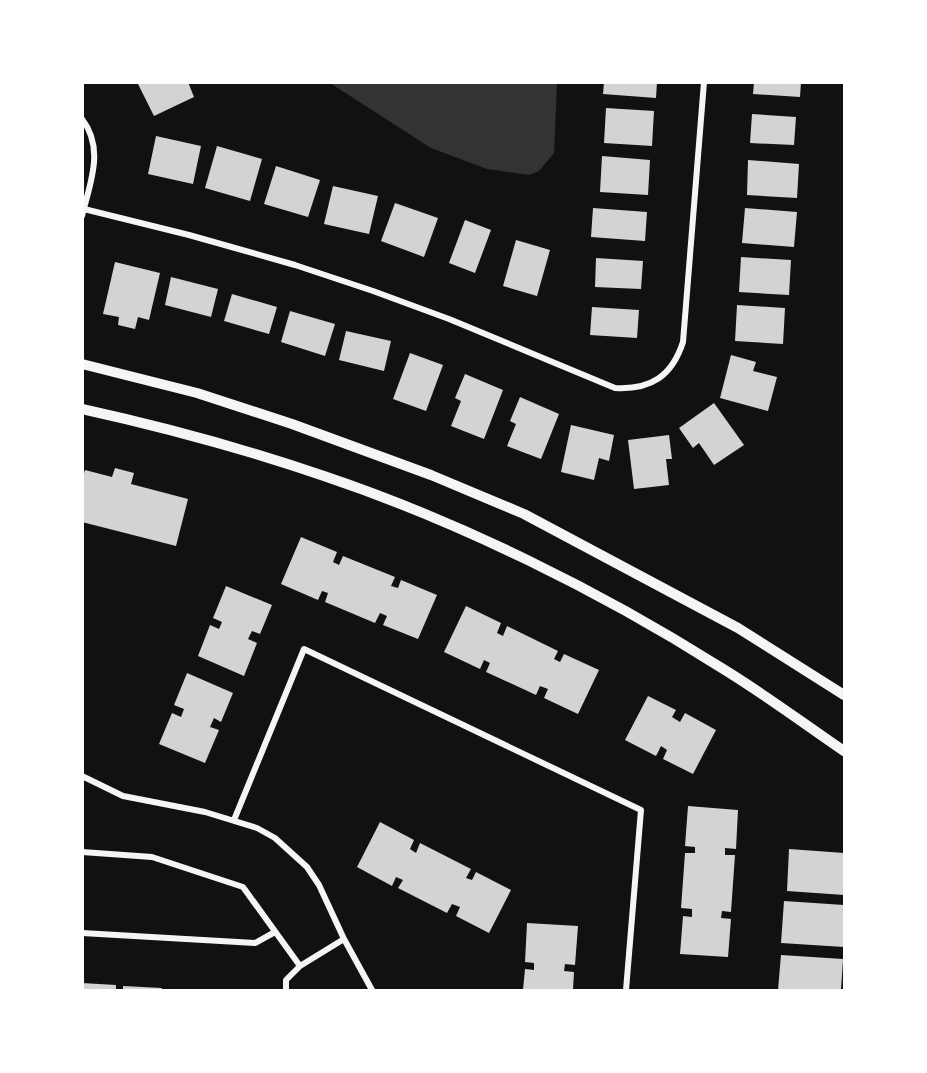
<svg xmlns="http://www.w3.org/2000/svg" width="927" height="1073" viewBox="0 0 927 1073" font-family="'Asap Condensed',sans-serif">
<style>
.water{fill:#333}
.building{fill:#d3d3d3}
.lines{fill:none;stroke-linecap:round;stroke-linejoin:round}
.minor{stroke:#f5f5f5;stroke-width:6}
.tertiary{stroke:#f5f5f5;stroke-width:10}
</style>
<rect width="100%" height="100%" fill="#111"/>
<!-- water -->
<path class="water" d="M330 83H557L554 153 539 171 529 175 487 169 431 148Z"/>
<!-- building -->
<path class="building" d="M137 82H188L194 97 154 116Z
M604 82H657L656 98 603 94Z
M754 82H801L800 97 753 94Z
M606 108 654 111 652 146 604 143Z
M752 114 796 117 794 145 750 143Z
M156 136 201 146 193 184 148 174Z
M217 146 262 159 250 201 205 188Z
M602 156 650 160 648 195 600 192Z
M748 160 799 164 797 198 747 195Z
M276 166 320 180 308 217 264 204Z
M333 186 378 196 369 234 324 224Z
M395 203 438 218 424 257 381 241Z
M593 208 647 212 645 241 591 237Z
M745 208 797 212 794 247 742 243Z
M465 220 491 230 475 273 449 263Z
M516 240 550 250 537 296 503 286Z
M741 257 791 260 789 295 739 292Z
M596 258 643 261 641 289 595 287Z
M115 262 160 273 149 320 138 317 135 329 118 325 119 317 103 314Z
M171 277 218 289 211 317 165 305Z
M232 294 277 307 269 334 224 321Z
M737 305 785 308 783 344 735 341Z
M592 307 639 310 637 338 590 335Z
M290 311 335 324 325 356 281 342Z
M346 331 391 341 384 371 339 360Z
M410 353 443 365 426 411 393 399Z
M731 355 756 362 753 371 777 377 768 411 720 398Z
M465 374 503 390 484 439 451 426 461 401 455 398Z
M520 397 559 414 541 459 507 446 516 424 510 421Z
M714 403 744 445 714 465 699 443 693 448 679 428Z
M571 425 614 435 609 461 599 458 594 480 561 472Z
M669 435 672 459H666L669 485 634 489 628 440Z
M115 468 134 473 131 484 188 499 176 546 82 522V480L85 470 112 477Z
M301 537 337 552 333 562 339 565 343 556 395 577 391 586 398 588 401 580 437 595 418 639 383 625 387 616 380 613 375 623 325 602 328 593 322 591 318 600 281 584Z
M226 586 272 605 260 634 252 631 248 639 257 643 244 676 198 656 210 625 219 629 222 622 213 618Z
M466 606 501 623 497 633 503 636 507 626 558 651 554 659 560 662 564 654 599 670 578 714 544 698 548 689 540 686 536 695 486 672 490 663 484 660 480 669 444 652Z
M187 673 233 693 221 722 214 718 210 727 219 730 205 763 159 744 172 713 181 717 184 709 174 705Z
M648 696 676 710 672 717 680 722 685 713 716 730 693 774 663 759 667 750 661 746 656 756 625 740Z
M688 806 738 810 736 849 725 848V855H735L731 912 722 911 721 918 731 919 728 957 680 954 683 916 692 917V909L681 908 685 853H695V847L685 846Z
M380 822 414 840 410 849 416 853 420 843 471 869 466 878 472 880 476 872 511 890 489 933 456 916 460 907 452 904 447 913 398 888 403 880 396 877 392 886 357 867Z
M789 849 844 853V895L787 891Z
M784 901 844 905V947L781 943Z
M527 923 578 926 575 965 565 964 564 971 574 972 573 990H523L525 969 534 970V963L525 962Z
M781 955 843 959 841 990H778Z
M82 983 116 985V990H82Z
M123 986 162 988 161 990H123Z"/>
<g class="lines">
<!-- minor -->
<path class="minor" d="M82 119C105 149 90 183 82 216
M84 209 189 235 295 265 373 291 449 319 615 388C651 390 672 376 683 342L704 82
M82 776 123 796 205 812 257 828 275 838 307 867 319 885 344 939 372 990
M234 820 304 649 641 810 626 990
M82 852 152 857 243 887 300 966
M82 933 255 943 275 932
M286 990V980L300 966 344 939"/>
<!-- tertiary -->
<path class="tertiary" d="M82 364 197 393 292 424 431 475 524 514 738 628 844 695
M82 409C164 427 245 449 324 476 458 521 600 591 720 667 763 693 803 723 844 751"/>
</g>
<!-- border -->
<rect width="927" height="1073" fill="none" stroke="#ffffff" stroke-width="168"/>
</svg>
